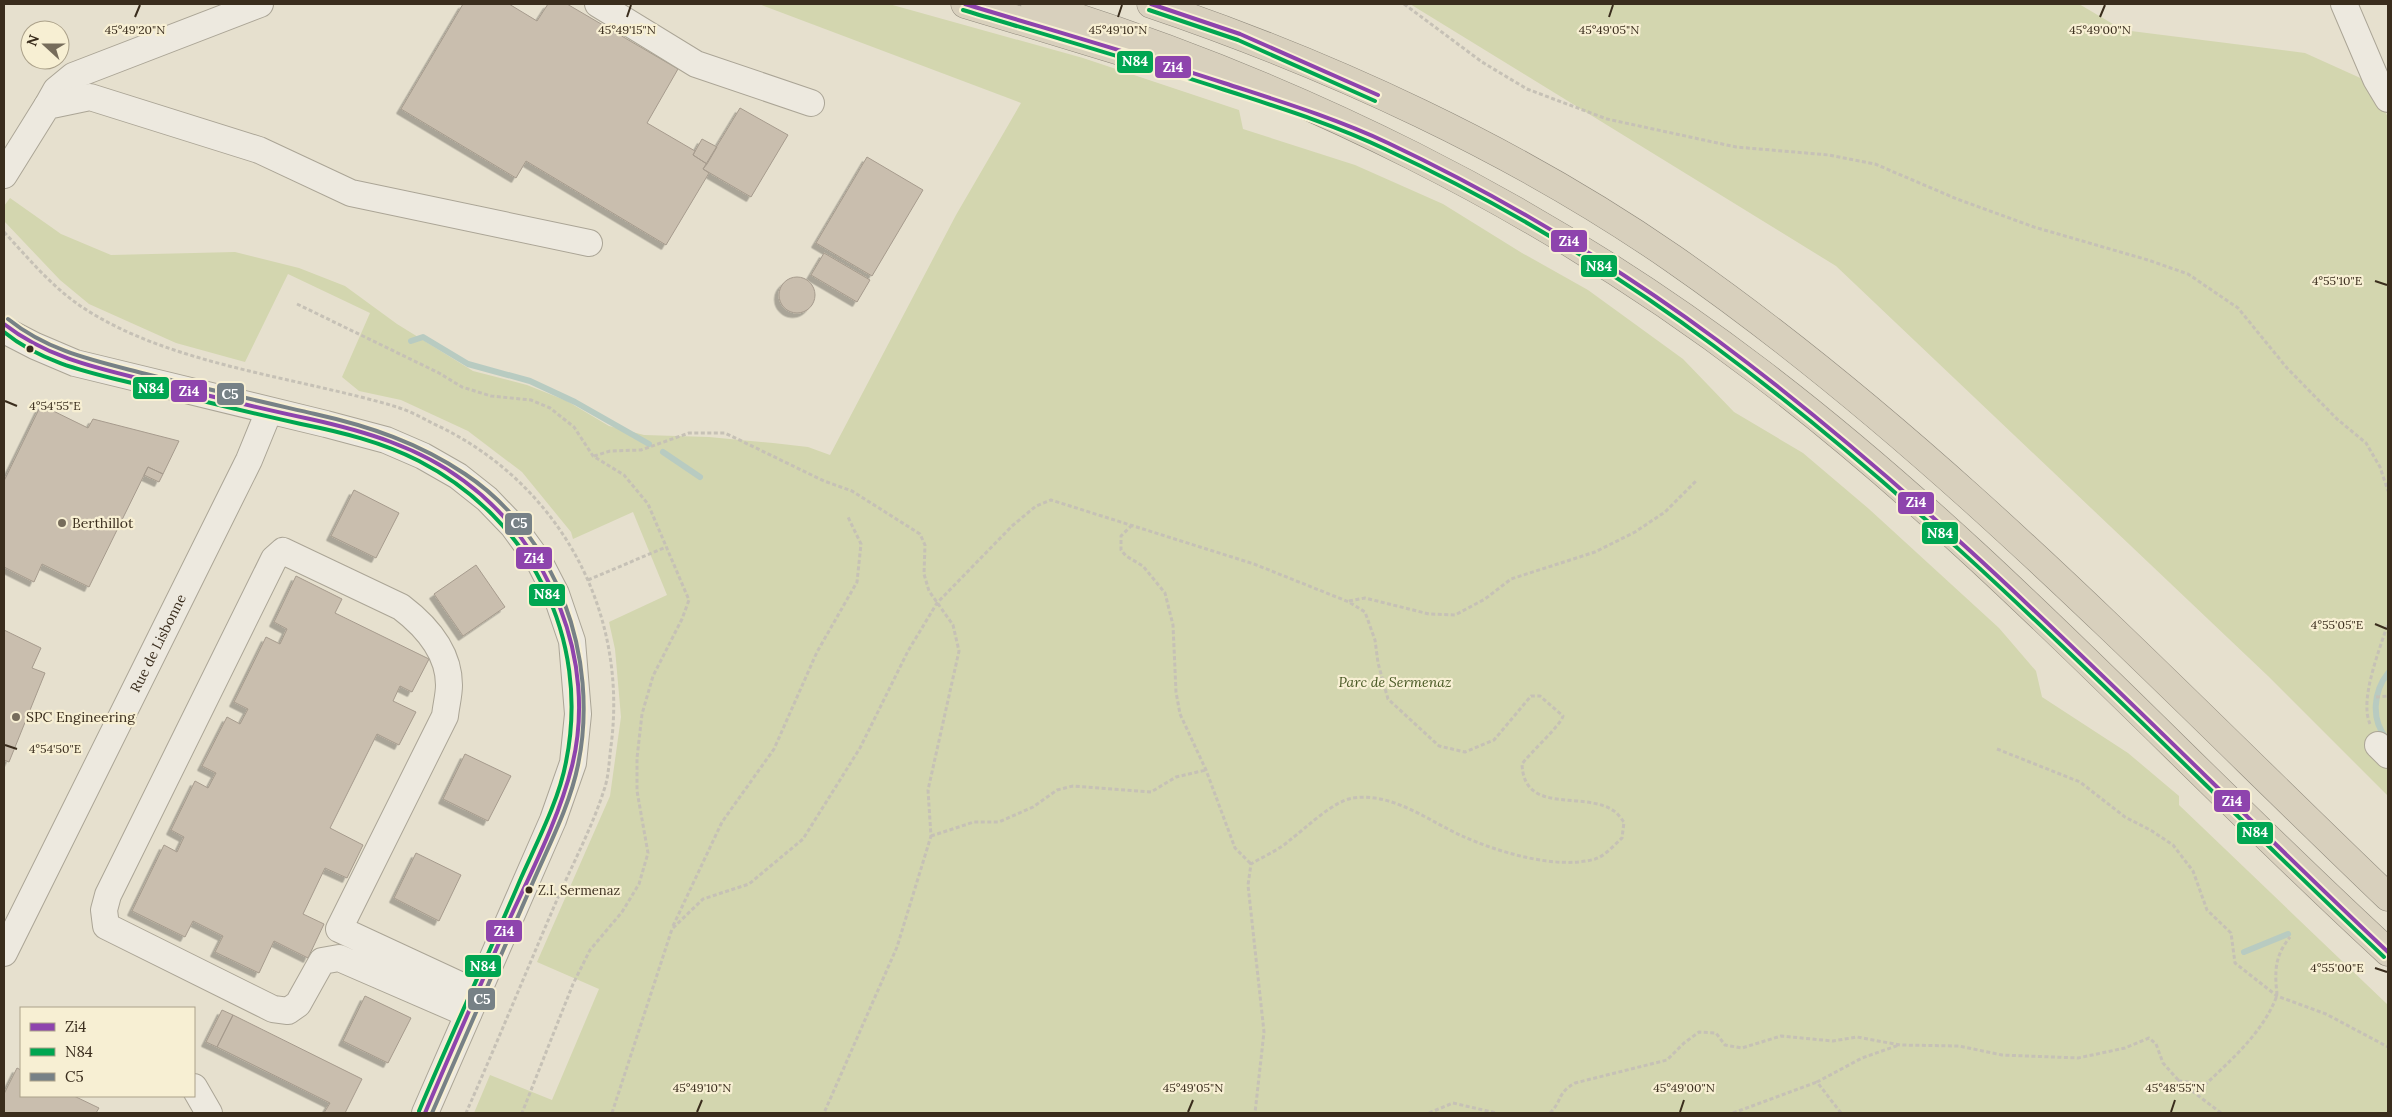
<svg xmlns="http://www.w3.org/2000/svg" width="2392" height="1117" viewBox="0 0 2392 1117" font-family="Lora,serif">
<style>
.green{fill:#d3d6af}
.lines{fill:none;stroke-linecap:round;stroke-linejoin:round}
.stream{stroke:#b8cbc1;stroke-width:6}
.building{fill:#c9beae;stroke:#a69b8d;filter:url(#shadow)}
.minor-casing{stroke:#aba596;stroke-width:28}
.highway-casing{stroke:#908a7d;stroke-width:29}
.path{stroke:#c6c1b6;stroke-width:3;stroke-dasharray:4 2.5;stroke-linecap:butt}
.minor{stroke:#ede9df;stroke-width:26}
.highway{stroke:#d8d0bd;stroke-width:28}
.bus-1-casing{stroke:#f7efd3;stroke-width:8}
.bus-2-casing{stroke:#f7efd3;stroke-width:8}
.bus-3-casing{stroke:#f7efd3;stroke-width:8}
.bus-1{stroke:#8e44ad;stroke-width:4}
.bus-2{stroke:#00a651;stroke-width:4}
.bus-3{stroke:#778186;stroke-width:4}
.ticks{fill:none;stroke:#3a2d1d;stroke-width:2}
.bus-dot{fill:#3a2d1d;stroke:#f7efd3;stroke-width:2}
.poi-dot{fill:#766c5b;stroke:#f7efd3;stroke-width:2}
.labels{text-anchor:middle;dominant-baseline:central;stroke-width:4.5;stroke-linejoin:round;paint-order:stroke}
.bus-label{font-size:13px;fill:#3a2d1d;stroke:#f7efd3;text-anchor:start}
.poi-label{font-size:14px;fill:#3a2d1d;stroke:#f7efd3;text-anchor:start}
.street-label{font-size:14px;fill:#3a2d1d;stroke:#f7efd3}
.park-label{font-size:14px;font-style:italic;fill:#475723;stroke:#f7efd3}
.ticks-label{font-size:12px;text-anchor:middle;fill:#3a2d1d;stroke:#f7efd3;stroke-width:4.5;stroke-linejoin:round;paint-order:stroke}
.line-badge{stroke:#f7efd3;stroke-width:2}
.badge-label{font-size:14px;text-anchor:middle;font-weight:bold;fill:#fff}
</style>
<defs>
<filter id="shadow"><feDropShadow dx="-4.5" dy="4.5" stdDeviation="0" flood-color="#0004"/></filter>
</defs>
<rect width="100%" height="100%" fill="#e6e0ce"/>
<!-- green -->
<path class="green" d="M759 4H889L1083 58 1239 110 1243 129 1355 165 1443 204 1522 253 1588 290 1683 359 1734 412 1803 453 1869 509 1999 628 2036 671 2042 697 2128 753 2179 796V805L2388 1005V1113H474L490 1075 552 1100 599 989 537 962 610 796 621 717 615 649 609 622 667 595 633 512 573 539 571 532 522 472 468 431 401 400 359 391 342 377 370 313 288 274 245 362 176 343 89 304 60 280 4 221V206L10 198 61 234 111 255 235 252 299 268 345 286 397 324 473 371 527 385 567 401 609 426 644 435 709 437 773 443 808 447 830 455 956 215 1021 103Z
M1410 4H2079L2123 30 2305 53 2367 81 2388 117V796L2268 676 1836 266Z"/>
<g class="lines">
<!-- stream -->
<path class="stream" d="M411 341 423 337 468 364 530 381 575 402 649 444
M663 452 700 477
M2386 738C2371 719 2373 692 2388 673
M2244 952 2288 934"/>
</g>
<!-- building -->
<path class="building" d="M463 4H509L537 21 548 4H567L678 69 647 123 695 151 693 155 707 164 703 169 709 173 666 245 526 161 516 178 401 109Z
M740 108 788 135 751 197 703 169Z
M702 139 717 147 707 164 693 155Z
M867 157 923 190 872 276 816 243Z
M824 253 870 280 857 302 811 275Z
M779 295a18 18 0 1 1 36 0a18 18 0 1 1-36 0Z
M41 405 88 428 93 419 179 441 163 474 148 467 89 587 42 564 34 582 4 567V481Z
M148 467 163 474 159 482 144 475Z
M354 490 399 513 376 558 331 536Z
M476 565 505 607 463 636 434 594Z
M296 576 342 599 335 613 429 659 412 692 400 686 393 701 416 712 399 745 377 734 330 828 363 845 347 878 325 868 303 914 324 924 308 958 274 941 259 973 215 952 223 936 193 921 185 937 132 911 164 845 177 852 184 837 171 830 195 781 208 788 216 773 202 766 227 717 240 724 248 709 234 702 266 637 280 644 287 629 274 622Z
M4 630 41 648 32 668 45 673 9 762 4 760Z
M465 754 511 776 488 821 443 799Z
M416 853 461 875 439 921 394 898Z
M365 996 411 1018 388 1063 343 1041Z
M222 1010 233 1015 217 1047 206 1042Z
M233 1015 362 1079 345 1113H324L330 1103 217 1047Z
M17 1068 21 1070V1096H74L99 1108 96 1113H4V1094Z"/>
<g class="lines">
<defs>
<g id="minor">
<path d="M598 4 696 64 811 103"/>
<path d="M2344 4 2376 79 2388 99"/>
<path d="M47 106 56 90 73 76 260 4"/>
<path d="M4 175 47 106 90 97 259 150 351 193 589 243"/>
<path d="M4 330 35 346 75 363 326 424 386 440 423 456 458 476 487 499 513 526 540 563 556 594 572 641 578 714 573 763 553 820 425 1113"/>
<path d="M2378 745 2388 755"/>
<path id="s1" d="M4 953 249 460 269 411"/>
<path d="M468 1014 339 958 322 961 298 1004 288 1011 273 1009 106 926 104 910 108 895 274 559 283 551 401 607C426 626 449 651 449 685 449 695 446 706 445 716L339 929 477 993"/>
<path d="M194 1087 209 1113"/>
</g>
<path id="highway" d="M965 4 1130 54
M1035 4C1294 84 1542 206 1758 371 1986 544 2178 759 2388 952
M1151 4C1331 65 1516 150 1672 258 1936 441 2157 676 2388 897"/>
</defs>
<!-- minor casing -->
<use href="#minor" class="minor-casing"/>
<!-- highway casing -->
<use href="#highway" class="highway-casing"/>
<!-- path -->
<path class="path" d="M1404 4 1482 62 1527 89 1607 119 1736 147 1829 155 1875 164 1957 199 2034 227 2148 260 2188 274 2238 308 2287 368 2337 419 2366 443 2380 467 2388 491
M4 232C29 259 52 287 82 307 169 365 298 377 397 407 409 411 421 417 432 423 557 480 629 609 611 746 609 760 609 776 604 790 592 828 572 865 556 902 526 972 497 1043 466 1113
M297 304 439 373 462 387 491 396 531 400 550 408 574 427 593 456 624 475 648 504 689 600 682 619 653 676 642 714 637 758V791L648 853 639 884 622 912 590 950 573 984 522 1113
M594 456 610 451 641 450 689 433H725L824 481 852 491 920 534 925 545 924 574 929 591 953 625 959 651 928 790 931 836 897 947 824 1113
M1132 525 1121 536V550L1126 556 1143 566 1165 593 1173 625 1176 692 1180 714 1206 770 1235 848 1251 864
M588 580 666 547
M1349 601 1365 598 1429 614 1455 615 1485 599 1511 579 1595 552 1635 532 1665 512 1696 481
M2376 697 2388 696
M2370 724C2359 699 2380 649 2388 623
M1997 749 2080 782 2125 817 2152 831 2173 845 2193 871 2207 910 2231 933 2235 963 2277 996 2326 1014 2388 1047
M931 836 974 822H999L1033 807 1057 790 1073 786 1151 792 1176 777 1206 770
M673 926 722 822 774 749 817 652 857 582 861 544 848 517
M612 1113 672 929 703 899 749 884 803 839 860 748 908 651 937 603 1012 526 1036 506 1051 500 1254 564 1349 602 1365 612 1375 640 1378 663 1388 699 1439 746 1465 752 1494 740 1531 696H1540L1563 716C1561 725 1530 753 1522 764 1524 816 1584 790 1614 811 1618 813 1621 819 1624 822L1622 838C1614 845 1605 856 1595 859 1556 870 1498 852 1462 836 1429 821 1392 792 1353 798 1333 801 1306 828 1290 840 1279 850 1264 856 1251 864L1248 885 1264 1032 1255 1113
M1429 1113 1453 1103 1496 1113
M1550 1113C1563 1100 1556 1094 1575 1083L1667 1060 1684 1043 1699 1032 1716 1033 1725 1045 1742 1048 1781 1036 1833 1041 1857 1037 1900 1045 1959 1046 2002 1055 2078 1058 2125 1048 2149 1038 2156 1044 2163 1063 2179 1081
M1733 1113 1817 1082
M1841 1113 1817 1082 1862 1058 1899 1045
M2221 1113 2179 1081 2206 1084C2232 1059 2262 1033 2276 998 2278 994 2276 988 2276 983 2275 964 2278 952 2290 937"/>
<!-- minor -->
<use href="#minor" class="minor"/>
<!-- highway -->
<use href="#highway" class="highway"/>
<defs>
<path id="bus-1" d="M965 4C1051 30 1138 55 1224 83 1279 101 1335 118 1388 143 1504 198 1614 264 1717 340 1961 521 2168 745 2388 952
M1151 4 1240 34 1378 95
M4 324C45 356 92 367 141 379 197 393 253 407 310 419 364 431 419 447 464 481 550 544 598 661 572 766 559 818 533 868 511 916 482 981 453 1047 425 1113"/>
<path id="bus-2" d="M963 10C1050 36 1136 61 1222 89 1277 107 1333 124 1385 149 1501 203 1612 270 1714 346 1957 526 2164 750 2384 957
M1149 10 1238 40 1375 101
M4 332C43 364 92 373 140 385 193 399 247 412 301 424 341 432 382 442 419 461 530 518 591 638 566 762 559 800 537 842 521 878 488 956 452 1033 419 1111"/>
<path id="bus-3" d="M8 319C49 352 96 361 146 374 202 388 259 401 315 414 369 426 419 443 465 474 557 535 600 658 578 765 570 805 549 845 533 882 500 959 465 1036 432 1113"/>
</defs>
<!-- bus-1 casing -->
<use href="#bus-1" class="bus-1-casing"/>
<!-- bus-2 casing -->
<use href="#bus-2" class="bus-2-casing"/>
<!-- bus-3 casing -->
<use href="#bus-3" class="bus-3-casing"/>
<!-- bus-1 -->
<use href="#bus-1" class="bus-1"/>
<!-- bus-2 -->
<use href="#bus-2" class="bus-2"/>
<!-- bus-3 -->
<use href="#bus-3" class="bus-3"/>
</g>
<!-- ticks -->
<path class="ticks" d="M135 17 140 5M627 17 631 5M1118 17 1122 5M1609 17 1613 5M2100 17 2105 5M2375 281 2387 285M5 401 17 406M2375 624 2387 629M5 745 17 749M2375 968 2387 972M697 1112 702 1100M1188 1112 1193 1100M1680 1112 1684 1100M2171 1112 2175 1100"/>
<!-- markers -->
<g class="bus-dot">
<circle cx="30" cy="349" r="4.5"/>
<circle cx="529" cy="890" r="4.5"/>
</g>
<g class="poi-dot">
<circle cx="62" cy="523" r="5"/>
<circle cx="16" cy="717" r="5"/>
</g>
<g class="labels">
<!-- bus labels -->
<g class="bus-label">
<text x="538" y="890">Z.I. Sermenaz</text>
</g>
<!-- poi labels -->
<g class="poi-label">
<text x="72" y="523">Berthillot</text>
<text x="26" y="717">SPC Engineering</text>
</g>
<!-- street labels -->
<g class="street-label">
<text stroke="none"><textPath href="#s1" startOffset="346">Rue de Lisbonne</textPath></text>
</g>
<!-- park labels -->
<g class="park-label">
<text x="1395" y="682">Parc de Sermenaz</text>
</g>
</g>
<g class="ticks-label">
<text x="2100" y="34">45°49'00"N</text>
<text x="135" y="34">45°49'20"N</text>
<text x="627" y="34">45°49'15"N</text>
<text x="1118" y="34">45°49'10"N</text>
<text x="1609" y="34">45°49'05"N</text>
<text x="2337" y="285">4°55'10"E</text>
<text x="55" y="410">4°54'55"E</text>
<text x="2337" y="629">4°55'05"E</text>
<text x="55" y="753">4°54'50"E</text>
<text x="2337" y="972">4°55'00"E</text>
<text x="702" y="1092">45°49'10"N</text>
<text x="1193" y="1092">45°49'05"N</text>
<text x="1684" y="1092">45°49'00"N</text>
<text x="2175" y="1092">45°48'55"N</text>
</g>
<g class="line-badge">
<rect x="1116" y="50" width="38" height="24" rx="5" fill="#00a651"/>
<rect x="1154" y="55" width="38" height="24" rx="5" fill="#8e44ad"/>
<rect x="1550" y="229" width="38" height="24" rx="5" fill="#8e44ad"/>
<rect x="1580" y="254" width="38" height="24" rx="5" fill="#00a651"/>
<rect x="132" y="376" width="38" height="24" rx="5" fill="#00a651"/>
<rect x="170" y="379" width="38" height="24" rx="5" fill="#8e44ad"/>
<rect x="216" y="382" width="29" height="24" rx="5" fill="#778186"/>
<rect x="1897" y="491" width="38" height="24" rx="5" fill="#8e44ad"/>
<rect x="504" y="512" width="29" height="24" rx="5" fill="#778186"/>
<rect x="1921" y="521" width="38" height="24" rx="5" fill="#00a651"/>
<rect x="515" y="546" width="38" height="24" rx="5" fill="#8e44ad"/>
<rect x="528" y="583" width="38" height="24" rx="5" fill="#00a651"/>
<rect x="2213" y="789" width="38" height="24" rx="5" fill="#8e44ad"/>
<rect x="2236" y="821" width="38" height="24" rx="5" fill="#00a651"/>
<rect x="485" y="919" width="38" height="24" rx="5" fill="#8e44ad"/>
<rect x="464" y="954" width="38" height="24" rx="5" fill="#00a651"/>
<rect x="467" y="987" width="29" height="24" rx="5" fill="#778186"/>
</g>
<g class="badge-label">
<text x="1135" y="66">N84</text>
<text x="1173" y="72">Zi4</text>
<text x="1569" y="246">Zi4</text>
<text x="1599" y="271">N84</text>
<text x="151" y="393">N84</text>
<text x="189" y="396">Zi4</text>
<text x="230" y="399">C5</text>
<text x="1916" y="507">Zi4</text>
<text x="519" y="528">C5</text>
<text x="1940" y="538">N84</text>
<text x="534" y="563">Zi4</text>
<text x="547" y="599">N84</text>
<text x="2232" y="806">Zi4</text>
<text x="2255" y="837">N84</text>
<text x="504" y="936">Zi4</text>
<text x="483" y="971">N84</text>
<text x="482" y="1004">C5</text>
</g>
<!-- border -->
<rect width="2392" height="1117" fill="none" stroke="#3a2d1d" stroke-width="10"/>
<!-- legend -->
<rect x="20" y="1007" width="175" height="90" fill="#f7efd3" stroke="#aba18a"/>
<rect x="30" y="1023" width="25" height="8" fill="#8e44ad" stroke="#aba18a"/>
<text x="65" y="1032" font-size="15" fill="#3a2d1d">Zi4</text>
<rect x="30" y="1048" width="25" height="8" fill="#00a651" stroke="#aba18a"/>
<text x="65" y="1057" font-size="15" fill="#3a2d1d">N84</text>
<rect x="30" y="1073" width="25" height="8" fill="#778186" stroke="#aba18a"/>
<text x="65" y="1082" font-size="15" fill="#3a2d1d">C5</text>
<!-- north arrow -->
<g transform="translate(45 45) rotate(291)"><circle r="24" fill="#f7efd3" stroke="#aba18a"/>
<path d="M0-4L9 19L0 12L-9 19Z" fill="#766c5b"/>
<text y="-8" font-size="14" font-weight="bold" text-anchor="middle" fill="#3a2d1d">N</text>
</g>
</svg>
